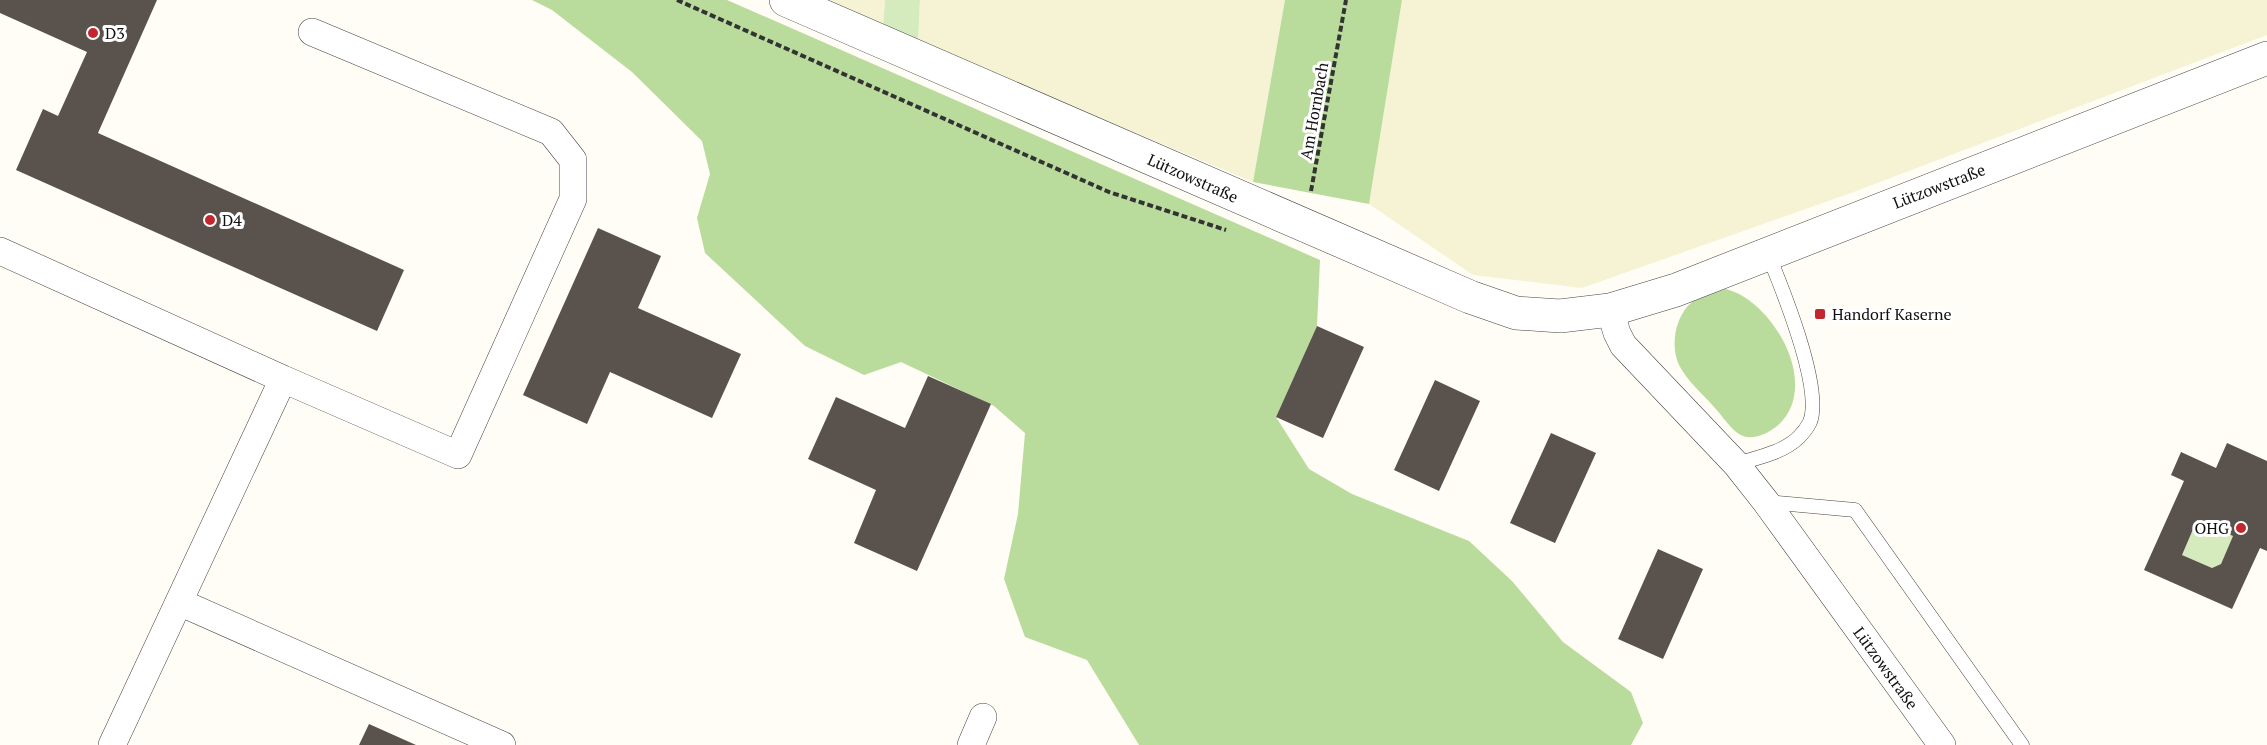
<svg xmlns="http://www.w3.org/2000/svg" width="2267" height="745" viewBox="0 0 2267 745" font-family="'PT Serif',serif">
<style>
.farmland{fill:#f6f3d4}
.green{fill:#d5ebbd}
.forest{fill:#b9dc9c}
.building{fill:#5a524d;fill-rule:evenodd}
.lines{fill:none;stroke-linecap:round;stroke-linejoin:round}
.service-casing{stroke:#444;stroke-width:15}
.minor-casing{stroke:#444;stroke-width:28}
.tertiary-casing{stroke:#444;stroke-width:34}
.path{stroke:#333;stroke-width:4;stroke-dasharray:6 3;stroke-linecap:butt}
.service{stroke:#fff;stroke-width:14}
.minor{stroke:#fff;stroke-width:27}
.tertiary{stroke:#fff;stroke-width:33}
.poi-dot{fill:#c4262e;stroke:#fff;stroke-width:2}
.labels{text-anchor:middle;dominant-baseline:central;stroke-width:6;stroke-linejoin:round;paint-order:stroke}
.poi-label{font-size:16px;fill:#111;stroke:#fff;text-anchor:start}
.street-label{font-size:16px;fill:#111;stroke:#fff}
</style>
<rect width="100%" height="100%" fill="#fffdf5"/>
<!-- farmland -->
<path class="farmland" d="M830 0H885L883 28Z
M920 0H1285L1253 182 918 42Z
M1402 0H2267V35L1851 193 1582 288 1473 275 1369 204Z"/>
<!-- green -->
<path class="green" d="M885 0H920L918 42 883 28Z
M2197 520 2233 536 2221 564 2212 568 2182 555Z"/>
<!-- forest -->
<path class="forest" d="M532 0H727L1320 260 1317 326 1276 417 1309 469 1352 494 1469 541 1512 581 1563 642 1631 692 1643 723 1631 745H1139L1087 660 1025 637 1004 579 1018 514 1025 433 994 406 901 362 864 375 805 346 705 253 697 218 710 174 702 141 632 72 552 10Z
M1285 0H1402L1369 204 1253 182Z
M1726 289C1775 302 1822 388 1777 426 1769 433 1754 440 1743 436 1732 432 1722 415 1714 407 1703 394 1687 381 1679 365 1670 346 1675 316 1692 302 1702 295 1715 291 1726 289Z"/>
<!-- building -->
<path class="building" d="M0 0H157L98 133 404 270 377 331 16 170 43 109 58 116 87 52 0 13Z
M598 228 661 256 638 308 741 354 712 418 610 372 587 424 523 395Z
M1317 326 1364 347 1323 438 1276 417Z
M928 376 991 404 917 571 854 543 876 490 808 459 836 397 905 428Z
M1435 380 1480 401 1439 491 1394 470Z
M1551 433 1596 453 1555 543 1510 523Z
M2227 443 2267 461V551L2260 548 2232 609 2144 570 2184 481 2171 475 2181 452 2216 468ZM2197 520 2233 536 2221 564 2212 568 2182 555Z
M1658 549 1703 569 1663 659 1618 639Z
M369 724 416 745H359Z"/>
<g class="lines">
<defs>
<path id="service" d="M1736 464C1756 458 1783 453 1799 437 1802 434 1808 426 1810 422 1823 388 1782 288 1768 254
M1766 502 1855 510 2022 745"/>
<path id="minor" d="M0 251 283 379
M1610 310 1617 333 1623 345 1736 464 1766 502 1942 745
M179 602 502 745
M112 745 283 379 458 455 573 199V160L551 132 312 32
M971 745 983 717"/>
<path id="tertiary" d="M786 0 1470 297 1516 313 1560 316 1610 310 1676 290 2267 58"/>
</defs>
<!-- service casing -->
<use href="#service" class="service-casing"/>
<!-- minor casing -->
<use href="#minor" class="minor-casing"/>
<!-- tertiary casing -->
<use href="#tertiary" class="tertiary-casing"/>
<!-- path -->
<path class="path" d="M677 0 1109 192 1226 230
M1311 191 1346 0"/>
<!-- service -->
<use href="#service" class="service"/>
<!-- minor -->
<use href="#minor" class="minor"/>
<!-- tertiary -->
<use href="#tertiary" class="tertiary"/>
</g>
<!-- markers -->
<g class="poi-dot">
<circle cx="93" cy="33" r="6"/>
<circle cx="210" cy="220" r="6"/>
<rect x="1814" y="308" width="12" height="12" rx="3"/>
<circle cx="2241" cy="528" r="6"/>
</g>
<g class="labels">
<!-- poi labels -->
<g class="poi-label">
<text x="105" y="33">D3</text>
<text x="222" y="220">D4</text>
<text x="1832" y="314">Handorf Kaserne</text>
<text x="2229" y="528" text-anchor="end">OHG</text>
</g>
<!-- street labels -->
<g class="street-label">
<text transform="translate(1314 111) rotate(-80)">Am Hornbach</text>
<text transform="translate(1193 178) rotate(24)">Lützowstraße</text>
<text transform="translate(1939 186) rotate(-21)">Lützowstraße</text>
<text transform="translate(1886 668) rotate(54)">Lützowstraße</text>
</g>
</g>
</svg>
